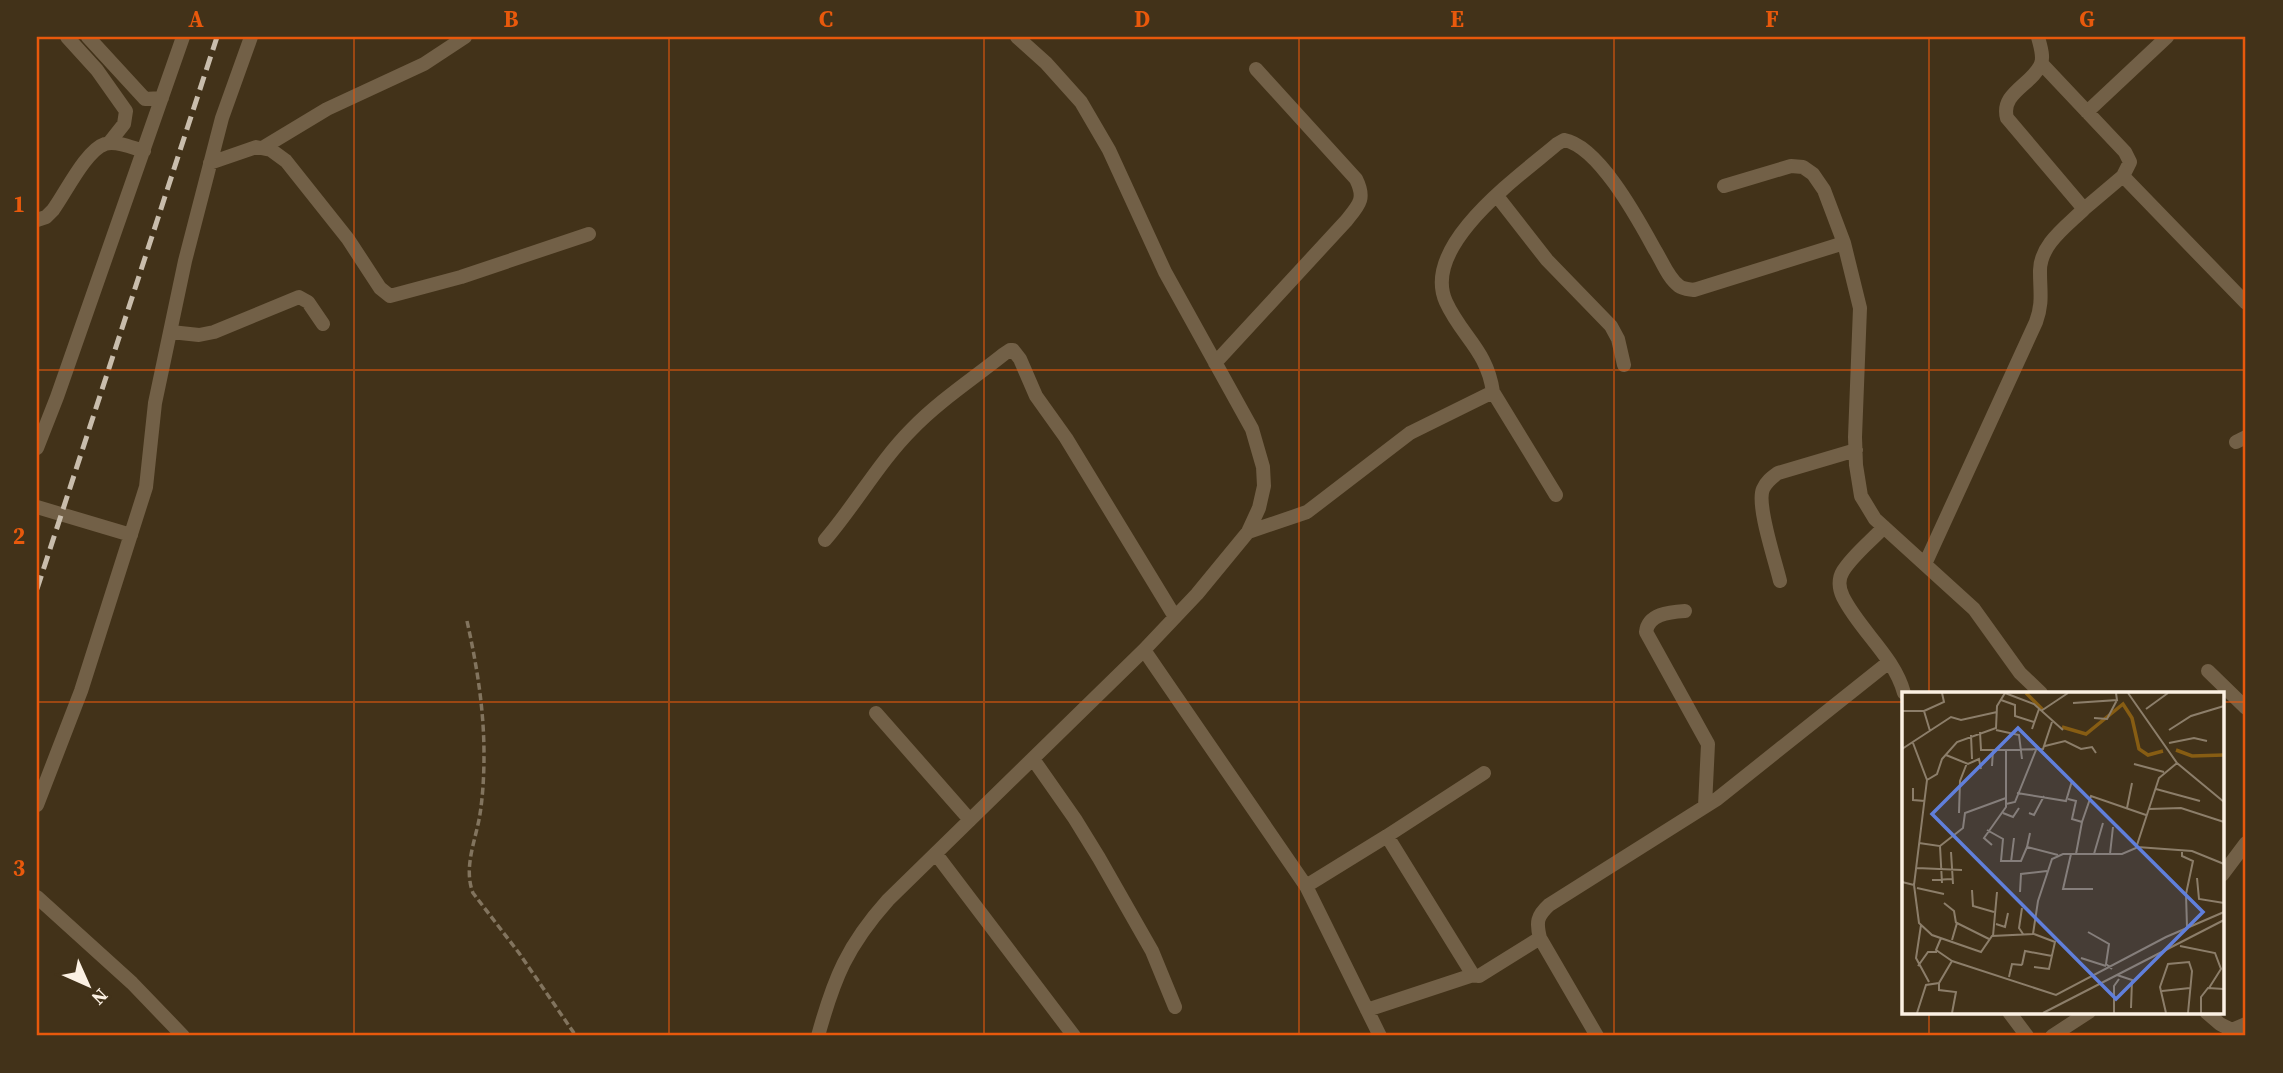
<svg xmlns="http://www.w3.org/2000/svg" width="2283" height="1073" viewBox="0 0 2283 1073" font-family="'Source Serif 4',serif">
<style>
.lines{fill:none;stroke-linecap:round;stroke-linejoin:round}
.path{stroke:#82745e;stroke-width:3.5;stroke-dasharray:7 3.5;stroke-linecap:butt}
.street{stroke:#726047;stroke-width:14}
.rail{stroke:#c9bdac;stroke-width:5;stroke-dasharray:14 7;stroke-linecap:butt}
.grid{fill:none;stroke:#e8590c;stroke-width:2;stroke-opacity:0.55}
.inset-river{fill:none;stroke:#875d13;stroke-width:3.5}
.inset-road{fill:none;stroke:#8c7e6a;stroke-width:2}
.view{fill:#607fdb;fill-opacity:0.15;stroke:#607fdb;stroke-width:3.5}
.inset-edge{fill:none;stroke:#fcf1e3;stroke-width:3.5}
.neatline{fill:none;stroke:#e8590c;stroke-width:2.5}
.grid-label{font-size:23px;text-anchor:middle;font-weight:bold;fill:#e8590c}
</style>
<rect width="100%" height="100%" fill="#423219"/>
<g class="lines">
<!-- path -->
<path class="path" d="M467 621C477 666 484 709 484 755 484 774 483 795 480 814 476 840 463 867 473 893L519 953 576 1036"/>
<!-- street -->
<path class="street" d="M67 37 97 70 126 111 124 124 109 143
M88 37 145 99 162 98
M2041 63 2125 152 2130 162 2123 176 2084 209
M2087 112 2167 37
M264 147 327 109 424 64 465 37
M210 163 256 147 271 150 286 161 348 239 380 288 390 296 461 277 589 234
M2123 176 2246 303
M1724 186 1791 166 1803 167 1813 174 1824 190 1844 243 1860 308 1855 437 1856 465 1861 496 1875 519 1974 609 2020 673 2041 693
M1497 196 1547 260 1611 326 1618 339 1624 365
M37 220 46 217 53 210C65 194 86 150 105 144 116 140 133 148 144 151
M171 332 199 335 214 332 299 297 308 302 323 324
M1215 363 1346 221C1359 205 1366 199 1356 179L1256 69
M1493 392C1487 350 1462 337 1446 302 1420 245 1521 175 1557 144L1564 140C1599 146 1639 221 1655 250 1662 261 1668 278 1679 286 1683 289 1688 289 1694 290L1844 243
M2236 442 2246 437
M37 448 57 397 183 37
M37 507 131 535
M1884 527C1871 541 1853 555 1843 571 1838 579 1839 589 1843 597 1860 631 1894 656 1904 693
M1248 532 1307 512 1410 433 1493 392 1556 495
M825 540C856 504 879 462 912 429 939 401 974 378 1004 354L1010 350H1013L1020 359 1036 396 1066 438 1175 617
M1925 564 2036 322C2043 303 2040 292 2040 272 2039 245 2067 226 2084 209L2007 118C2000 93 2032 85 2041 64 2044 56 2040 45 2038 37
M1780 581C1776 563 1756 505 1763 489 1766 482 1771 478 1778 473L1856 450
M1685 611C1669 612 1648 614 1646 632L1708 744 1705 806
M1144 650 1306 886 1387 836 1473 975 1479 976 1540 938
M2208 671 2246 708
M876 713 970 820
M1033 759 1075 819 1099 858 1152 951 1175 1007
M37 805 81 691 146 487 155 403 185 261 222 118 251 37
M1387 836 1484 773
M936 854 1074 1036
M2222 875 2246 843
M1306 886 1380 1036
M37 897 132 983 183 1036
M1367 1010 1473 975
M2009 1012 2027 1036
M2206 1012 2220 1024 2232 1030 2246 1024
M818 1036C834 978 847 946 888 900L1144 650 1197 594 1248 532 1259 508 1264 486 1263 467 1252 429 1165 272 1109 150 1081 102 1046 63 1017 37
M1597 1036 1540 938C1536 922 1537 916 1549 905L1717 799 1889 662
M2052 1036 2089 1012"/>
<!-- rail -->
<path class="rail" d="M37 589 217 37"/>
</g>
<!-- grid -->
<path class="grid" d="M354 37V1036M669 37V1036M984 37V1036M1299 37V1036M1614 37V1036M1929 37V693M37 370H2246M37 702H1903M2222 702H2246M1929 1012V1036"/>
<!-- overview -->
<g transform="translate(1902 692)">
<rect width="322" height="322" fill="#423219"/>
<path class="inset-river" d="M124 1 141 18M160 35 184 42 221 12 230 26 237 57 246 63 261 59M274 58 290 64 322 63"/>
<path class="inset-road" d="M226 1 275 71 322 110M99 8 113 13V24L132 30M171 11 215 8 214 1M244 17 266 1M0 19H22L28 39M22 19 42 10 40 1M139 19 166 1M192 26 205 27 215 8M130 37 137 17M94 38 117 43 120 67M267 38 289 24 322 14M78 40 79 58H91M69 43 70 67M11 51 25 88M267 51 292 46 305 49M143 54 163 49 179 57 190 55 194 61M0 57 49 25 59 28 95 20M44 63 66 72 77 67 79 77M232 72 262 80M90 74 91 58 141 57 150 30M11 96V108L23 109M254 97 298 109M115 101 164 109 170 89M166 107 174 109 170 127 180 130 174 162M104 112 113 110 134 58M225 116 230 91M247 117 279 116 322 130M57 121 58 89 65 71M101 121 111 125 117 116M127 121 132 123 142 104M180 130 189 104 244 123M85 138 101 147 99 169H119L125 155M128 141 125 155 156 163M17 151 38 154 40 191M90 153 82 146 104 115V57M38 154 61 136 63 121 104 106M235 155 290 159 322 172M280 158V164L291 169 284 202 285 235M49 160 51 192M169 162 161 197H191M192 162 201 131M208 162 211 135M109 170 112 146M15 176 60 178M295 186 297 207 322 211M30 188 51 187M0 190 12 193 25 88 35 82 40 67 55 50 94 36 95 14 103 1 132 12 161 38M12 193 17 231 30 243 79 260 90 244 131 242 136 209 150 167 161 162H220L234 156 257 86 275 71M15 196 42 202M70 198 71 214 92 220M118 200 119 182 145 179M42 211 52 219 54 231M120 216 117 236 121 242M94 232 103 235 106 221M19 233 14 266 27 290M186 240 207 252 204 272 210 277M132 242 153 250 147 277 132 275M91 244 95 200M39 246 34 258 50 269M50 248 55 231 87 247M278 254 313 261 319 277 307 296M179 266 204 274M120 273 123 259 150 264M16 274 26 260H35M215 283 230 288 229 316M107 285 110 272 120 273M37 291V298L54 300 50 321M260 299 288 296M15 321 24 293 37 291 50 269 154 303 264 245 322 220M141 321 322 228M212 321V294L217 287M264 321 258 295 266 272 287 270 290 279 286 321M299 321V305L306 296 322 297"/>
<path class="view" d="M116 36 301 220 214 307 30 122Z"/>
<rect width="322" height="322" class="inset-edge"/>
</g>
<!-- border -->
<rect width="2283" height="1073" fill="none" stroke="#423219" stroke-width="77"/>
<!-- north arrow -->
<g transform="translate(88 985) rotate(135)" stroke="#423219" stroke-width="5" paint-order="stroke">
<path d="M0-5L12 26L0 18L-12 26Z" fill="#fcf1e3"/>
<text y="-10" font-size="19" font-weight="bold" text-anchor="middle" fill="#fcf1e3">N</text>
</g>
<rect x="38" y="38" width="2206" height="996" class="neatline"/>
<g class="grid-label">
<text x="196" y="27">A</text>
<text x="511" y="27">B</text>
<text x="826" y="27">C</text>
<text x="1142" y="27">D</text>
<text x="1457" y="27">E</text>
<text x="1772" y="27">F</text>
<text x="2087" y="27">G</text>
<text x="19" y="212">1</text>
<text x="19" y="544">2</text>
<text x="19" y="876">3</text>
</g>
</svg>
